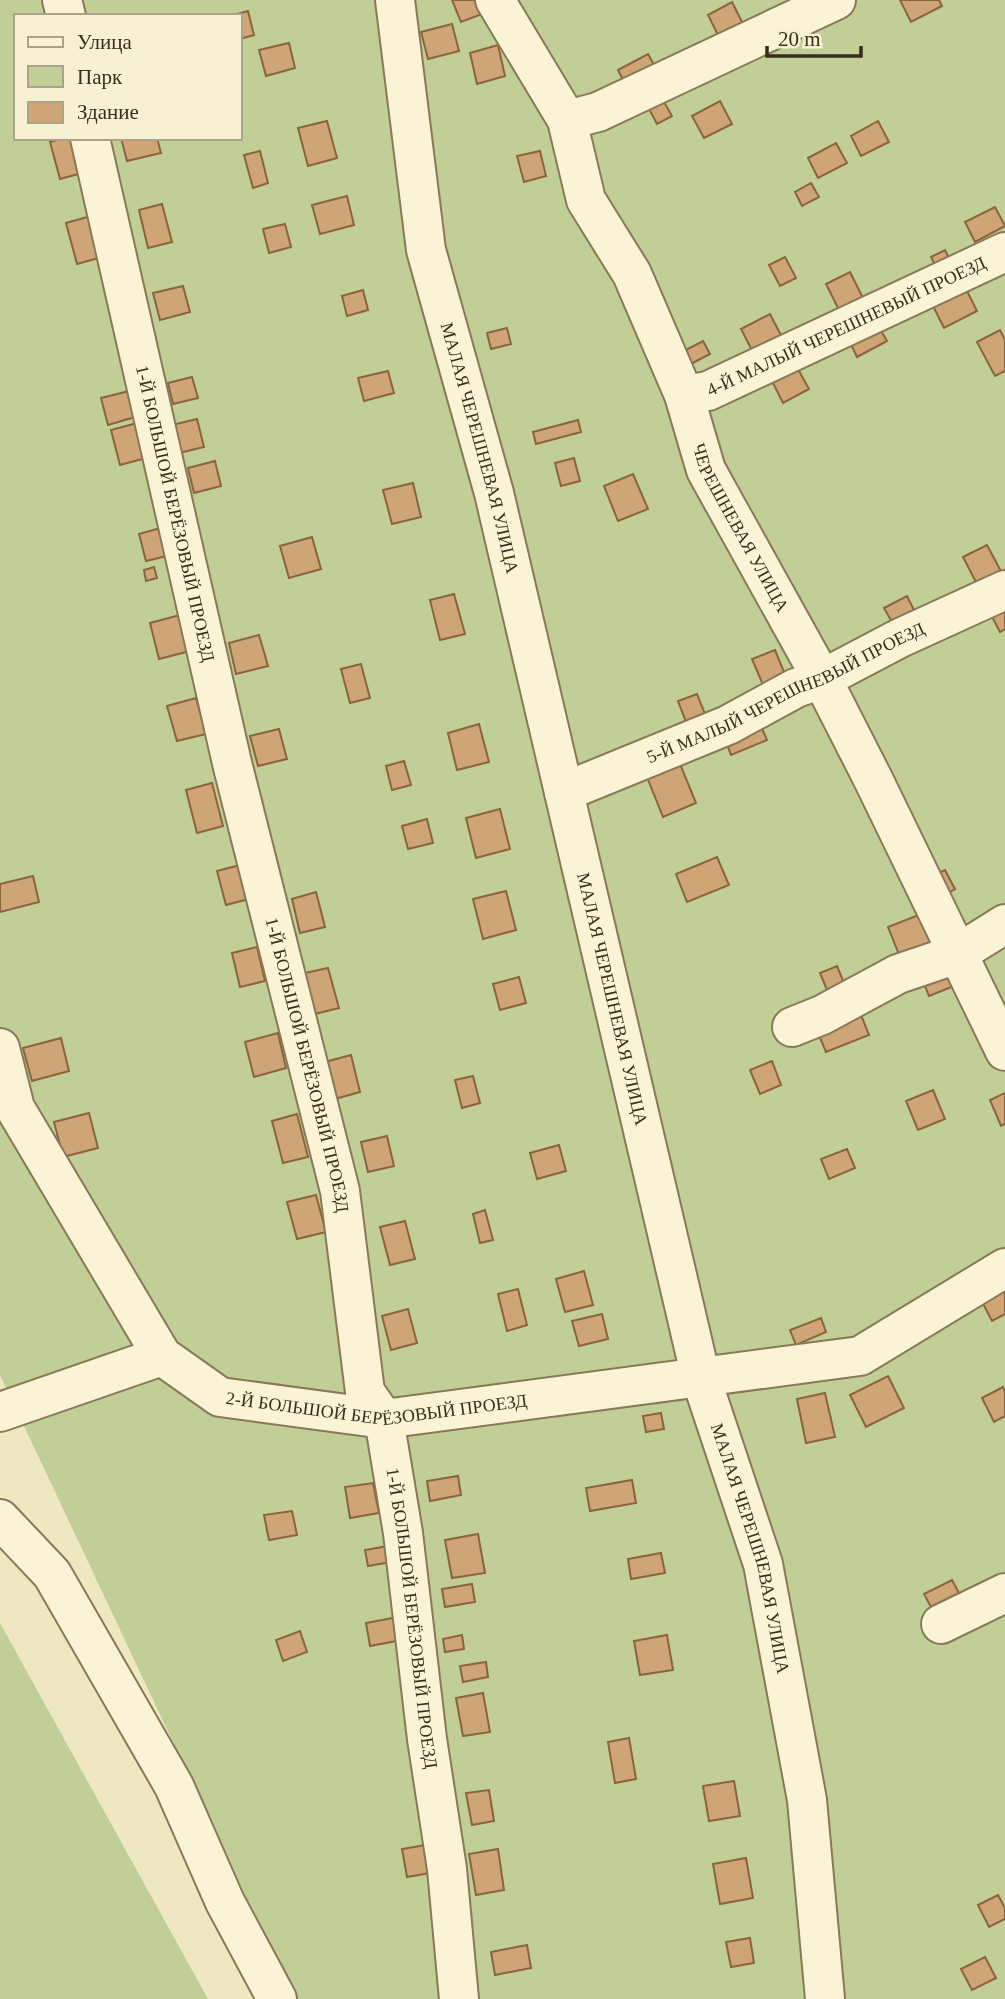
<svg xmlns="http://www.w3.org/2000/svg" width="1005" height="1999" viewBox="0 0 1005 1999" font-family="'Times New Roman',serif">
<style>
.green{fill:#c1ce95;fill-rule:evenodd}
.building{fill:#cfa576;stroke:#8a643d;stroke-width:2}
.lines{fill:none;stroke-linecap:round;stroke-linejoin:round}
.minor-casing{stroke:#8a7858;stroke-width:42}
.minor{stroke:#faf3d5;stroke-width:38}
.labels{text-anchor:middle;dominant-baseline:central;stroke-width:6;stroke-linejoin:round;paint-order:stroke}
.street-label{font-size:18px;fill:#392e1d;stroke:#f7f0d2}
</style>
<rect width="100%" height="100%" fill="#efe7c2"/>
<!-- green -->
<path class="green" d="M0 0H1005V1999H294L0 1375ZM16 16H240V138H16Z
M0 1623 208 1999H0Z"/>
<!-- building -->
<path class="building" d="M452 0H486L490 11 461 22Z
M900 0H939L942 6 911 22Z
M732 2 746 30 722 43 708 15Z
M248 11 254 35 240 39V16L234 15Z
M452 24 459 51 428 59 421 32Z
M289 43 295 68 266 76 259 50Z
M498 45 505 76 477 84 470 53Z
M648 54 658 72 627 88 618 70Z
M663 100 672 116 657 124 648 107Z
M720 101 732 124 704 138 692 116Z
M327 121 337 158 308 166 298 128Z
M878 121 889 142 861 156 851 136Z
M63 138H77L86 172 60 179 50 142Z
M121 138H157L161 153 127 161Z
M836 143 847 163 818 178 808 158Z
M260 151 268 183 253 188 244 155Z
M540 151 546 176 524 182 517 156Z
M811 183 819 197 802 206 795 192Z
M347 196 354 225 320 234 312 205Z
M162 204 172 242 148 248 139 210Z
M995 207 1005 226 975 242 965 222Z
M91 216 102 257 77 264 66 223Z
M285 224 291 247 269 253 263 229Z
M945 250 951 262 937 269 931 257Z
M785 257 796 278 780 286 769 265Z
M850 272 867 306 843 318 826 284Z
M183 286 190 312 160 320 153 293Z
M966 289 977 311 944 328 933 306Z
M363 290 368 310 347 316 342 296Z
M770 314 786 345 757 360 741 329Z
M879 327 887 341 857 357 850 342Z
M507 328 511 344 491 349 487 333Z
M1000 330 1005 340V371L995 376 977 342Z
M703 341 710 354 689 365 682 352Z
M794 362 809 389 783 403 769 375Z
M388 371 394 393 364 401 358 378Z
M192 377 198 398 173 404 168 383Z
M129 391 135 417 108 425 101 398Z
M197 419 204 447 179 453 172 425Z
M578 420 581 432 536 444 533 432Z
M137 423 146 458 120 465 111 430Z
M574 458 580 481 561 486 555 463Z
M215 461 221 486 194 493 188 468Z
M633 474 648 509 618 521 604 486Z
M413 483 421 517 392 524 383 490Z
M164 527 171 555 146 561 139 534Z
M312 537 321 569 289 578 280 546Z
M987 545 1004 577 980 590 963 557Z
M154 567 157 578 146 581 144 570Z
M454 594 465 634 440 640 430 600Z
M907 596 915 612 893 624 884 608Z
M1005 600V629L1000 632 988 609Z
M180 615 190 651 159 659 150 623Z
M259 635 268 666 236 674 229 643Z
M775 650 788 682 766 692 752 659Z
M361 664 370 698 350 703 341 669Z
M697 694 707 719 688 727 678 701Z
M196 698 206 734 177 741 167 706Z
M479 724 489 762 457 770 448 733Z
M760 724 767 740 731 755 725 739Z
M279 729 287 759 258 766 250 736Z
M678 759 696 803 663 817 645 772Z
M404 761 411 785 392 790 386 766Z
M212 783 223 826 197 833 186 790Z
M500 809 510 849 476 858 466 818Z
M427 819 433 843 408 849 402 826Z
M717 857 729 885 687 902 676 874Z
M240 865 249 899 226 905 217 871Z
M945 870 955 889 941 897 930 877Z
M33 876 39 902 0 912V884Z
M506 891 516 930 483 939 473 899Z
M316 892 325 927 300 933 292 899Z
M921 914 934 948 902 962 888 927Z
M257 947 265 981 240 987 232 953Z
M837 966 844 983 827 990 820 973Z
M328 968 339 1008 315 1014 305 973Z
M947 971 954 986 929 996 923 981Z
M519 977 526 1003 500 1010 493 984Z
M859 1010 869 1035 826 1052 816 1028Z
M278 1033 286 1068 254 1077 245 1042Z
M61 1038 69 1071 32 1081 23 1048Z
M351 1055 360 1092 335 1099 325 1062Z
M772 1061 781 1085 760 1094 750 1070Z
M473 1076 480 1103 462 1108 455 1080Z
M933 1090 945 1119 918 1130 906 1101Z
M1005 1093V1124L1001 1126 990 1100Z
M89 1113 98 1148 63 1157 54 1122Z
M297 1114 308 1157 283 1163 272 1121Z
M387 1136 394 1166 368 1172 361 1142Z
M559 1145 566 1171 537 1179 530 1153Z
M847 1149 855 1168 829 1179 821 1159Z
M316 1195 326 1232 297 1239 287 1202Z
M485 1210 493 1240 480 1243 473 1214Z
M405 1221 415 1259 390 1265 380 1227Z
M584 1271 593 1305 565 1312 556 1279Z
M1005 1285V1314L992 1321 980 1298Z
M518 1289 527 1325 507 1331 498 1294Z
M408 1309 417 1343 391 1350 382 1316Z
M602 1314 608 1339 579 1346 572 1321Z
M821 1318 826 1332 796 1345 790 1330Z
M888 1376 904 1408 866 1427 850 1395Z
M1003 1387 1005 1392V1416L994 1422 982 1398Z
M825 1393 835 1437 806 1443 797 1399Z
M661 1413 664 1429 646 1432 643 1416Z
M458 1476 461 1495 430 1501 427 1481Z
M632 1480 636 1503 590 1511 586 1488Z
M373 1483 379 1513 350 1518 345 1487Z
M292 1511 297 1535 269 1540 264 1515Z
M478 1534 485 1573 452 1578 445 1540Z
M388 1546 391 1562 368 1566 365 1550Z
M661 1553 665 1573 631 1579 628 1559Z
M952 1580 959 1593 931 1607 924 1594Z
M472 1584 475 1602 445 1607 442 1589Z
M398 1617 402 1640 370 1646 366 1623Z
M300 1631 307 1652 283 1661 276 1640Z
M462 1635 464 1649 445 1652 443 1639Z
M667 1635 673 1670 640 1675 634 1641Z
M486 1662 488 1677 463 1682 460 1666Z
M483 1693 490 1732 463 1736 456 1698Z
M629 1738 636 1779 615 1783 608 1742Z
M734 1781 740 1816 709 1821 703 1786Z
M489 1790 494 1821 472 1825 466 1793Z
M432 1844 436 1872 407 1877 402 1849Z
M498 1849 504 1890 476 1895 469 1854Z
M746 1858 753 1898 720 1904 713 1864Z
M998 1895 1005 1908V1919L989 1927 978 1905Z
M750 1938 754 1963 731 1967 726 1942Z
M527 1945 531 1968 495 1975 491 1952Z
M985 1957 996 1978 972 1990 961 1969Z"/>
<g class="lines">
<defs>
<g id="minor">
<path d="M62 0 66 16"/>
<path id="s1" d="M395 0 426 250 494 493 701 1378 763 1564 807 1800 825 1999"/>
<path id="s2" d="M495 0 567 120 586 200 632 274 684 395 706 470 822 679 873 779 1005 1051"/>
<path d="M567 120 598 112 836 0"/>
<path id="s3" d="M90 138 232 763 340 1191 365 1392 384 1419 403 1533 427 1739 447 1869 459 1999"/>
<path id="s4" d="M684 395 708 391 1005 252"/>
<path id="s5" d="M564 792 728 725 796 688 822 679 900 638 1005 590"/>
<path d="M792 1027 822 1015 898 974 957 954 1005 924"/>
<path id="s6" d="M0 1048 15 1108 162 1356 220 1397 384 1419 860 1356 1005 1268"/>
<path d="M0 1412 162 1356"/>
<path d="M0 1519 52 1574 174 1786 225 1902 277 1999"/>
<path d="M941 1624 1005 1593"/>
</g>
</defs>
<!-- minor casing -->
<use href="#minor" class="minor-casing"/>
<!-- minor -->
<use href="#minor" class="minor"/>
</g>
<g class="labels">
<!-- street labels -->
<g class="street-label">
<text stroke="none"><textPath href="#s4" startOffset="177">4-Й МАЛЫЙ ЧЕРЕШНЕВЫЙ ПРОЕЗД</textPath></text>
<text stroke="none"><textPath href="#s1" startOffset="457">МАЛАЯ ЧЕРЕШНЕВАЯ УЛИЦА</textPath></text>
<text stroke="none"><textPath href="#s3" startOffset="385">1-Й БОЛЬШОЙ БЕРЁЗОВЫЙ ПРОЕЗД</textPath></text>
<text stroke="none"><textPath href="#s2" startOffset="586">ЧЕРЕШНЕВАЯ УЛИЦА</textPath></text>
<text stroke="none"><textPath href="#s5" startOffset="243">5-Й МАЛЫЙ ЧЕРЕШНЕВЫЙ ПРОЕЗД</textPath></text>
<text stroke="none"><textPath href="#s1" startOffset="1024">МАЛАЯ ЧЕРЕШНЕВАЯ УЛИЦА</textPath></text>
<text stroke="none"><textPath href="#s3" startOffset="952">1-Й БОЛЬШОЙ БЕРЁЗОВЫЙ ПРОЕЗД</textPath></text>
<text stroke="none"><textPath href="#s6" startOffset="579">2-Й БОЛЬШОЙ БЕРЁЗОВЫЙ ПРОЕЗД</textPath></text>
<text stroke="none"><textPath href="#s1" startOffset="1591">МАЛАЯ ЧЕРЕШНЕВАЯ УЛИЦА</textPath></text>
<text stroke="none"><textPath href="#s3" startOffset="1519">1-Й БОЛЬШОЙ БЕРЁЗОВЫЙ ПРОЕЗД</textPath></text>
</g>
</g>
<!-- legend -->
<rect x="14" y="14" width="228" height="126" fill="#f7f0d2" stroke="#aba28a" stroke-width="2"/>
<rect x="28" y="37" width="35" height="10" fill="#faf3d5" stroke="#aba28a" stroke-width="2"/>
<text x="77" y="49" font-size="21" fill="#392e1d">Улица</text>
<rect x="28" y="66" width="35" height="21" fill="#c1ce95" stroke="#aba28a" stroke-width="2"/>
<text x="77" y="84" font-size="21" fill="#392e1d">Парк</text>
<rect x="28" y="102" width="35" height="21" fill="#cfa576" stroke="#aba28a" stroke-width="2"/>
<text x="77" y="119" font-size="21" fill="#392e1d">Здание</text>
<!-- scale -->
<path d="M767 46v10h94v-10" fill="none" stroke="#392e1d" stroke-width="3.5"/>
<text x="778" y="46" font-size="21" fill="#392e1d" stroke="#f7f0d2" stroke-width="5" paint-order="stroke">20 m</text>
</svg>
